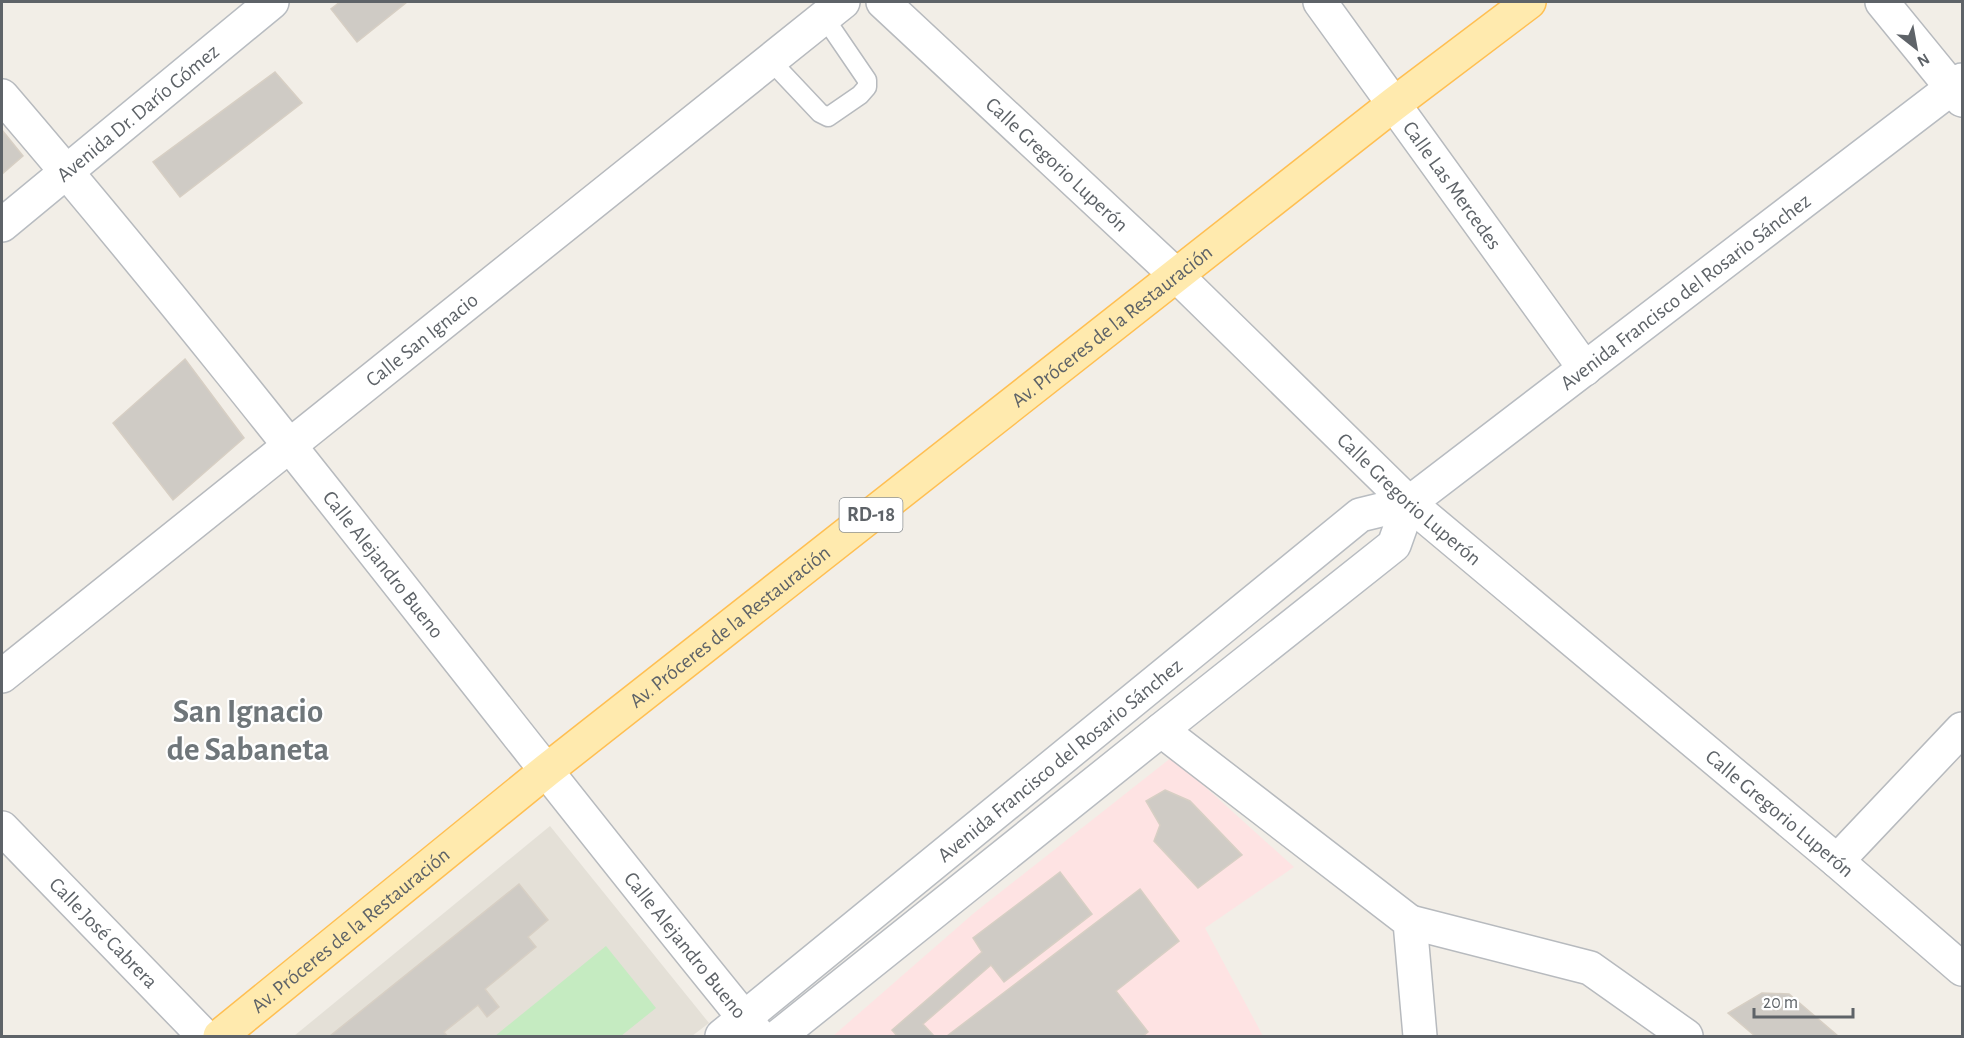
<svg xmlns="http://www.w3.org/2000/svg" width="1964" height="1038" viewBox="0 0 1964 1038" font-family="'Alegreya Sans',sans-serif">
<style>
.education{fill:#e4e0d7}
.medical{fill:#fee3e3}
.green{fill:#c5ebc1}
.building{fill:#cfcbc5;stroke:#d7cfc4;stroke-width:1.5}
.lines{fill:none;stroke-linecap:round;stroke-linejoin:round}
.service-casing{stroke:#b7babe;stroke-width:21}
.minor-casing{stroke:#b7babe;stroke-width:36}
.secondary-casing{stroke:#b8bcc1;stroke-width:36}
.primary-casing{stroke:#ffbf52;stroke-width:36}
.service{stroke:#fff;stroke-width:18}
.minor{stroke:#fff;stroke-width:33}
.secondary{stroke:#fff;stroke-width:33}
.primary{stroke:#ffeaae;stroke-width:33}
.labels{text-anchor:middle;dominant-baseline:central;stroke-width:4.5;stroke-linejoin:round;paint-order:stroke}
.shield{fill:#fff;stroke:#8e9295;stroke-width:1.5}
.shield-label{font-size:20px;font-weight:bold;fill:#5e6368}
.street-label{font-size:21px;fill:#5e6368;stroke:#fff}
.town-label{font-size:33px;font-weight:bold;fill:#6f767a;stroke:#fff}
</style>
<rect width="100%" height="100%" fill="#f2eee7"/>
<!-- education -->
<path class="education" d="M550 826 709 1023 692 1036H294Z"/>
<!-- medical -->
<path class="medical" d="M1172 757 1294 867 1205 928 1263 1036H833L974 913Z"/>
<!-- green -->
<path class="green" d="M606 946 656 1008 621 1036H495Z"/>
<!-- building -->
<path class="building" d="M340 2H407L357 42 331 9Z
M275 72 302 103 180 197 153 162Z
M2 130 23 156 2 174Z
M185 359 244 438 173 500 113 423Z
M1165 790 1190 801 1242 855 1198 888 1154 841 1160 825 1146 801Z
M1060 872 1092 914 1004 982 991 965 923 1024 934 1036H897L892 1030 982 952 973 938Z
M519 884 548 920 528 937 536 947 485 989 499 1007 487 1017 478 1005 444 1032 447 1036H330Z
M1140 889 1179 941 1116 991 1148 1032 1143 1036H947Z
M1762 993 1789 994 1838 1036H1755L1728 1013Z"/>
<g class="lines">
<defs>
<path id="service" d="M770 60 820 113 828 117 860 95 867 87V80L824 17"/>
<g id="minor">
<path id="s1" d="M883 2 1176 275 1409 503 1837 861 1962 969"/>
<path id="s2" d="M1320 2 1585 369"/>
<path d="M1882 2 1962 100"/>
<path id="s3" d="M2 96C264 401 504 725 759 1036"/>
<path id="s4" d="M2 676 843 2"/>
<path d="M1161 730 1410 922 1420 1036"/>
<path id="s5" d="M2 828 204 1036"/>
<path d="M1837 861 1962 729"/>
<path d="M1410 922 1590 968 1686 1036"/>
</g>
<g id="secondary">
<path id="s6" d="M2 225 272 2"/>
<path id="s7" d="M722 1036 1360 515 1409 503 1962 80"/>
<path d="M779 1036 1161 730 1394 545 1409 503"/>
</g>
<g id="primary">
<path id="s8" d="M220 1036 547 770 1394 104 1529 2"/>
</g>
</defs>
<!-- service casing -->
<use href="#service" class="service-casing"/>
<!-- minor casing -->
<use href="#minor" class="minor-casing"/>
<!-- secondary casing -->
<use href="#secondary" class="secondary-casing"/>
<!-- primary casing -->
<use href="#primary" class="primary-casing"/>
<!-- service -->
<use href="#service" class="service"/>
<!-- minor -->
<use href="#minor" class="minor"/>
<!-- secondary -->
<use href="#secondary" class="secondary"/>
<!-- primary -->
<use href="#primary" class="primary"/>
</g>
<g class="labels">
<!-- shield labels -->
<rect class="shield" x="839.5" y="498" width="63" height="34" rx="4.5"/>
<g class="shield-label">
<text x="871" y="515">RD-18</text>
</g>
<!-- street labels -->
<g class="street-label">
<text stroke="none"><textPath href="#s6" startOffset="176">Avenida Dr. Darío Gómez</textPath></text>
<text stroke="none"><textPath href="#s1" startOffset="238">Calle Gregorio Luperón</textPath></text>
<text stroke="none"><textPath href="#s2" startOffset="226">Calle Las Mercedes</textPath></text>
<text stroke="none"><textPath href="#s7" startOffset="1222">Avenida Francisco del Rosario Sánchez</textPath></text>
<text stroke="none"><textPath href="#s8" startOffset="1140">Av. Próceres de la Restauración</textPath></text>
<text stroke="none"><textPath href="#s4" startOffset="538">Calle San Ignacio</textPath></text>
<text stroke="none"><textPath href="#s1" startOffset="724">Calle Gregorio Luperón</textPath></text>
<text stroke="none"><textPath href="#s3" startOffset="604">Calle Alejandro Bueno</textPath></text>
<text stroke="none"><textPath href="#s8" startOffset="654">Av. Próceres de la Restauración</textPath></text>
<text stroke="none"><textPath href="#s7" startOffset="436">Avenida Francisco del Rosario Sánchez</textPath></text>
<text stroke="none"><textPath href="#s1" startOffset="1210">Calle Gregorio Luperón</textPath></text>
<text stroke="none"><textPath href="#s8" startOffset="168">Av. Próceres de la Restauración</textPath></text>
<text stroke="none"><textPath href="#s5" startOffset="146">Calle José Cabrera</textPath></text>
<text stroke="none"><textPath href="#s3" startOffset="1090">Calle Alejandro Bueno</textPath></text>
</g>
<!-- town labels -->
<g class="town-label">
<text x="248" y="712">San Ignacio<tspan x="248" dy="38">de Sabaneta</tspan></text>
</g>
</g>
<!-- border -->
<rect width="1964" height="1038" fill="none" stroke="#5e6368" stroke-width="6"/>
<!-- north arrow -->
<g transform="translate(1916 48) rotate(149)" stroke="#ffffff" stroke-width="4.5" paint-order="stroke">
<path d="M0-4.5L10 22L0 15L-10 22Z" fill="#5e6368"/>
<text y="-9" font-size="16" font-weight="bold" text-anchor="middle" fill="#5e6368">N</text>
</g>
<!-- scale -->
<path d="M1754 1008v9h99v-9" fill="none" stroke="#5e6368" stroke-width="3"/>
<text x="1763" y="1008" font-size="18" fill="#5e6368" stroke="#ffffff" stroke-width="4.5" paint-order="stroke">20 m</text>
</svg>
